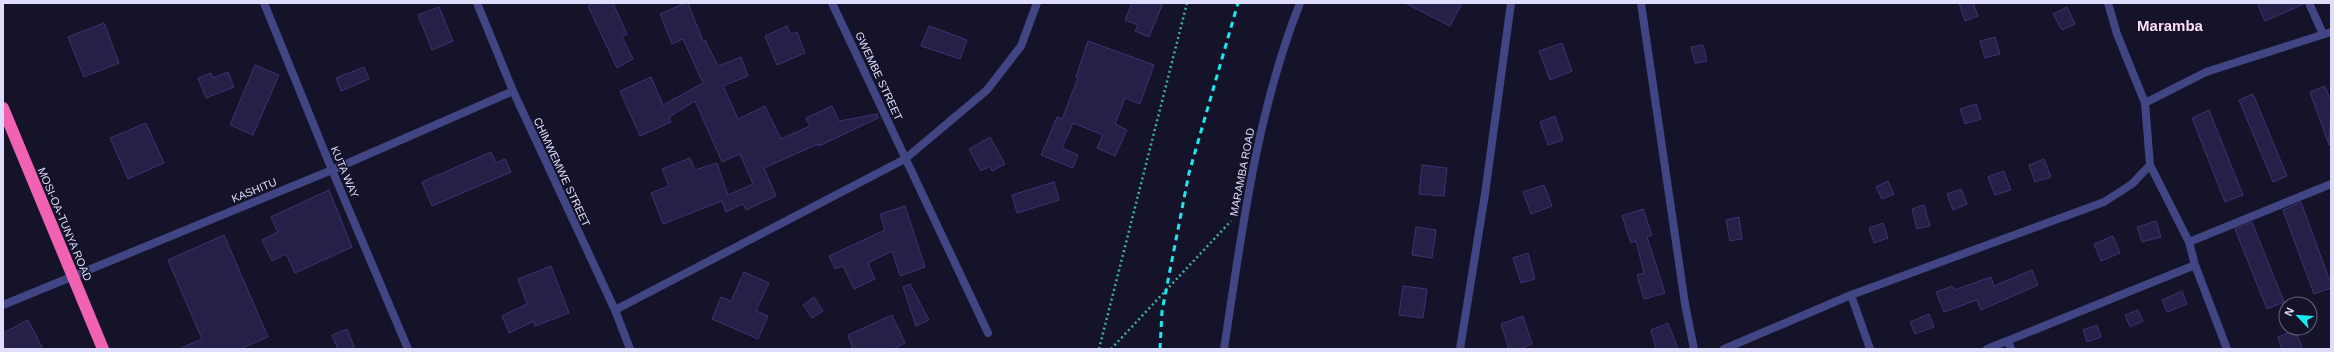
<svg xmlns="http://www.w3.org/2000/svg" width="2334" height="352" viewBox="0 0 2334 352" font-family="Arial,sans-serif">
<style>
.building{fill:#252048;stroke:#3b3472}
.lines{fill:none;stroke-linecap:round;stroke-linejoin:round}
.path{stroke:#3bb3a1;stroke-width:2.5;stroke-dasharray:2 3;stroke-linecap:butt}
.street{stroke:#424584;stroke-width:8}
.highway{stroke:#f262b3;stroke-width:12}
.rail{stroke:#19e9ec;stroke-width:3;stroke-dasharray:6 5;stroke-linecap:butt}
.labels{text-anchor:middle;dominant-baseline:central;stroke-width:3;stroke-linejoin:round;paint-order:stroke}
.street-label{font-size:11px;fill:#deddfc;stroke:#151329}
.district-label{font-size:15px;font-weight:bold;fill:#fcdff4;stroke:#151329}
</style>
<rect width="100%" height="100%" fill="#151329"/>
<!-- building -->
<path class="building" d="M594 3H613L627 34 622 37 633 59 617 68 588 6Z
M685 3H688L703 41 705 40 718 66 741 57 748 76 723 86 738 119 765 106 781 139 810 126 806 118 832 106 839 121 877 114 878 118 819 146 818 144 764 168 776 196 746 210 743 204 726 212 722 201 663 224 651 193 669 186 662 169 690 158 695 170 717 163 728 195 753 184 740 154 722 162 695 101 669 117 671 122 640 136 620 91 651 77 663 105 703 83 683 39 672 44 660 14Z
M1132 3H1163L1149 37 1135 31 1138 25 1125 20Z
M1405 3H1462L1450 26Z
M1959 3H1973L1978 16 1965 21Z
M2257 3H2304V4L2265 21Z
M439 7 453 41 432 50 418 15Z
M2067 7 2075 24 2062 30 2053 14Z
M104 23 119 63 84 77 68 37Z
M787 26 790 34 797 32 805 53 777 65 765 36Z
M929 26 967 40 960 59 921 46Z
M1995 37 2000 54 1985 58 1980 41Z
M1088 41 1154 65 1140 104 1125 98 1115 124 1127 130 1115 156 1097 148 1103 135 1073 123 1062 148 1078 155 1073 168 1041 155 1057 117 1062 119 1078 78 1076 77Z
M1562 43 1572 71 1550 80 1539 51Z
M1703 45 1707 61 1695 63 1691 47Z
M255 65 279 75 253 135 230 125Z
M364 67 369 79 341 91 336 78Z
M228 72 234 87 206 98 198 78 211 73 213 78Z
M2325 86 2331 102 2329 145 2310 92Z
M2253 94 2287 176 2273 182 2239 100Z
M1976 104 1981 119 1965 124 1960 109Z
M2209 110 2243 195 2225 202 2192 118Z
M1555 116 1563 140 1548 145 1540 122Z
M146 123 164 163 128 179 110 138Z
M990 137 1005 164 992 171 990 166 981 171 969 149Z
M491 152 496 163 505 159 511 172 432 206 422 182Z
M2044 159 2051 177 2035 182 2029 165Z
M1422 165 1447 168 1444 196 1419 194Z
M2004 171 2011 190 1995 195 1988 177Z
M1888 181 1894 194 1882 199 1876 187Z
M1054 182 1059 200 1017 213 1012 195Z
M1544 185 1552 206 1531 214 1523 192Z
M1961 189 1967 204 1953 210 1947 194Z
M329 190 352 247 295 273 286 254 272 261 262 240 278 232 271 217Z
M2301 202 2331 284V288L2314 294 2283 210Z
M1924 205 1930 226 1917 229 1912 209Z
M905 206 925 267 900 276 892 251 868 263 875 279 854 289 843 266 835 269 829 256 885 230 880 214Z
M1643 209 1652 235 1647 237 1665 293 1644 299 1637 275 1644 273 1636 241 1631 243 1622 216Z
M1739 217 1742 239 1730 241 1726 220Z
M2156 221 2161 237 2142 242 2137 227Z
M2252 222 2284 302 2267 309 2235 229Z
M1883 223 1888 238 1874 243 1869 228Z
M1416 227 1436 230 1432 258 1412 255Z
M224 235 268 337 240 349H179L202 339 168 260Z
M2113 236 2120 253 2101 261 2094 244Z
M1528 253 1535 279 1521 283 1513 258Z
M551 266 569 313 535 326 534 321 509 333 502 316 527 304 518 279Z
M2032 270 2038 285 1981 310 1977 300 1944 312 1936 292 1952 286 1954 290 1991 277 1994 286Z
M744 272 769 283 756 311 768 316 758 339 712 319 721 297 731 301Z
M910 284 929 320 916 326 903 287Z
M1403 286 1427 289 1423 318 1399 315Z
M2182 291 2187 304 2167 312 2162 300Z
M814 297 823 311 812 318 803 305Z
M2138 310 2143 321 2130 327 2125 315Z
M1929 314 1934 327 1915 334 1910 322Z
M892 315 905 343 894 349H853L848 335Z
M1523 316 1532 344 1519 349H1509L1501 324Z
M28 320 43 349H3V333Z
M1668 323 1678 349H1656L1651 330Z
M2097 325 2101 337 2087 342 2083 330Z
M347 329 355 349H338L332 335Z
M2295 330 2303 349H2282L2278 337Z"/>
<g class="lines">
<!-- path -->
<path class="path" d="M1099 349 1187 3
M1111 349 1231 221"/>
<!-- street -->
<path class="street" d="M264 3 332 170 408 349
M477 3 513 91 615 310 630 349
M832 3 988 333
M1641 3 1685 304 1694 349
M2309 3 2323 34
M2145 103 2206 72 2331 32
M2150 165 2189 242
M2195 265 2227 349
M1851 295 1870 349
M3 305 332 170 513 91
M615 310 905 159 987 90 1021 46 1037 3
M2008 341 2011 349
M1224 349C1242 232 1256 114 1300 3
M1460 349 1485 194 1511 3
M1724 349 1851 295 2104 202 2132 184 2150 165 2145 103 2117 34 2108 3
M1987 349 2195 265 2189 242 2331 184"/>
<!-- highway -->
<path class="highway" d="M3 108 103 349"/>
<!-- rail -->
<path class="rail" d="M1160 349 1162 311 1189 173 1238 3"/>
</g>
<g class="labels">
<!-- street labels -->
<g class="street-label">
<text transform="translate(879 76) rotate(65)">GWEMBE STREET</text>
<text transform="translate(345 172) rotate(67)">KUTA WAY</text>
<text transform="translate(562 172) rotate(65)">CHIMWEMWE STREET</text>
<text transform="translate(1242 172) rotate(-79)">MARAMBA ROAD</text>
<text transform="translate(254 190) rotate(-22)">KASHITU</text>
<text transform="translate(65 224) rotate(67)">MOSI-OA-TUNYA ROAD</text>
</g>
<!-- district labels -->
<g class="district-label">
<text x="2170" y="25">Maramba</text>
</g>
</g>
<!-- border -->
<rect width="2334" height="352" fill="none" stroke="#deddfc" stroke-width="8"/>
<!-- north arrow -->
<g transform="translate(2298 316) rotate(295)"><circle r="19" fill="#151329" stroke="#65647d"/>
<path d="M0-3L7 15L0 10L-7 15Z" fill="#19e9ec"/>
<text y="-6" font-size="11" font-weight="bold" text-anchor="middle" fill="#deddfc">N</text>
</g>
</svg>
